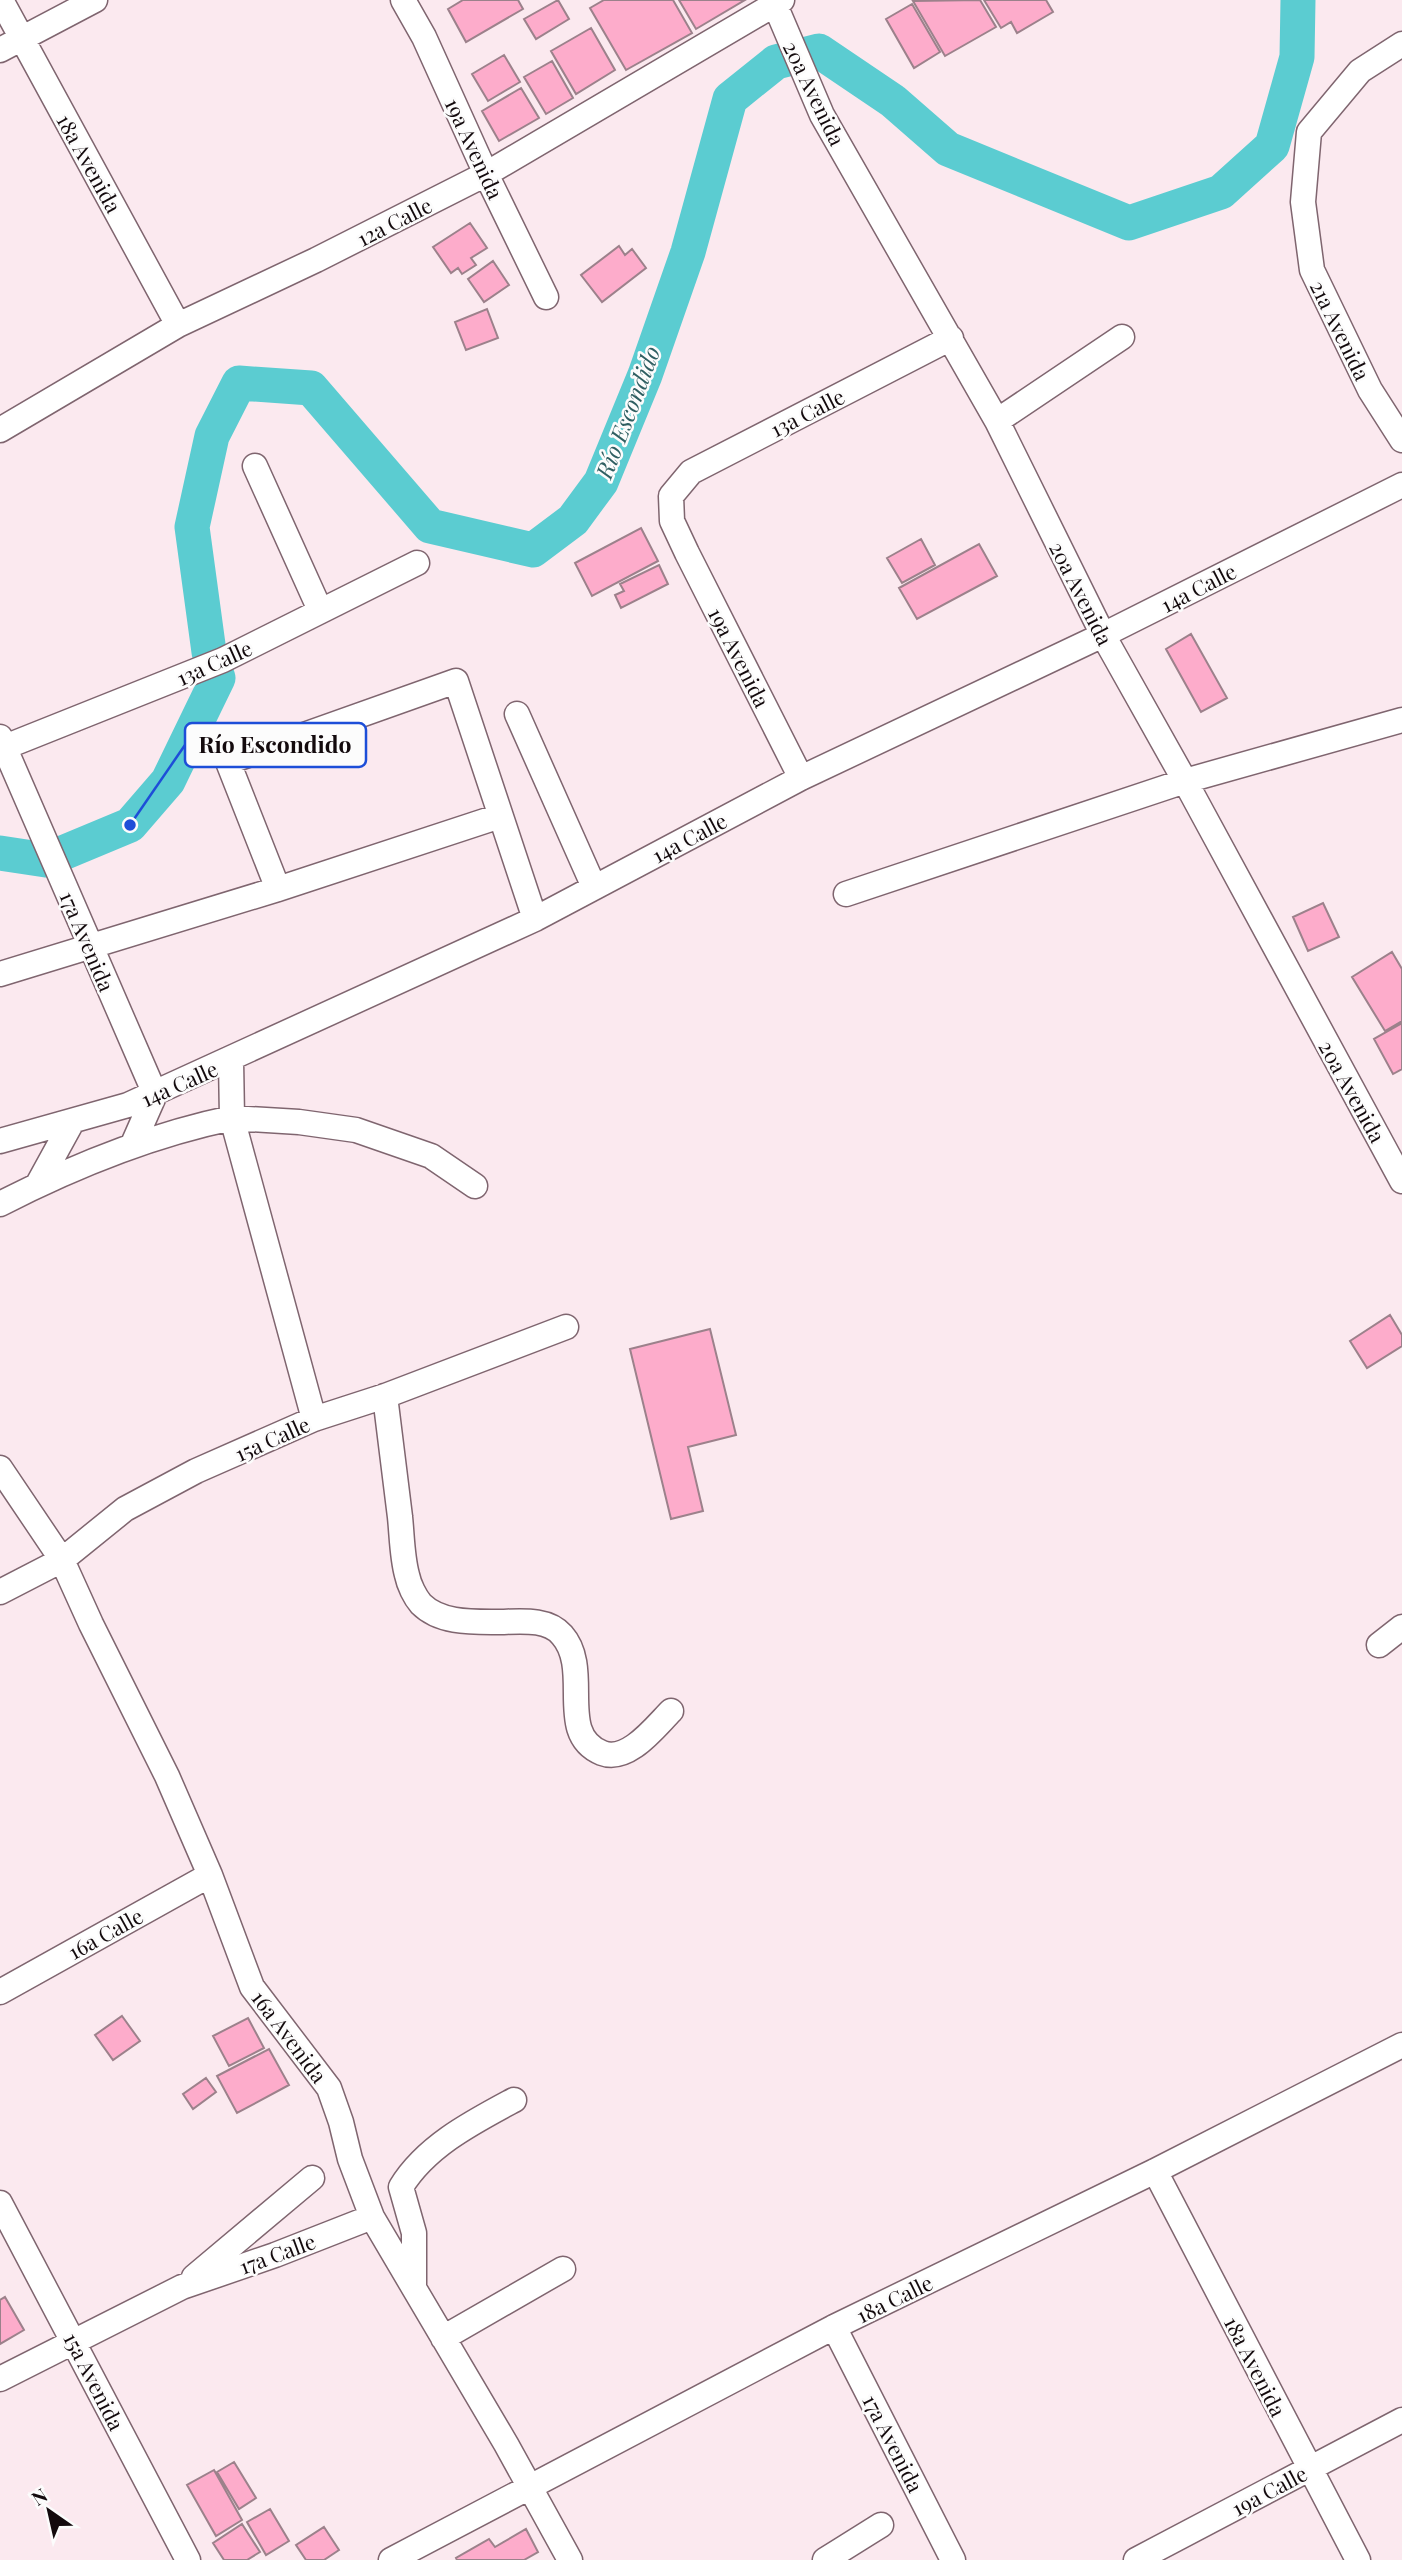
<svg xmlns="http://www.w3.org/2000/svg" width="1402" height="2560" viewBox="0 0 1402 2560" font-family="'Playfair Display',serif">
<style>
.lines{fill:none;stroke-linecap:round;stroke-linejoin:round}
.river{stroke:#5bccd1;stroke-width:35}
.building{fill:#fdaccb;stroke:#9c818b;stroke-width:2}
.minor-casing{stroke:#7f656f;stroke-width:27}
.minor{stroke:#fff;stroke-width:24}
.labels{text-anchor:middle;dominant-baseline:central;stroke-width:5;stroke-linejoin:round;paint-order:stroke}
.street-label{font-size:21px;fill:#130a0d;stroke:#fcfcfc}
.water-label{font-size:23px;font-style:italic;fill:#2f5f62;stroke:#fcfcfc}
.leader{fill:none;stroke:#1d4ed8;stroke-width:2.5}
.callout-dot{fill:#1d4ed8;stroke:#fcfcfc;stroke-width:2.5}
.callout{fill:#fcfcfc;stroke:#1d4ed8;stroke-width:2.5}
.callout-label{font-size:23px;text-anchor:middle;font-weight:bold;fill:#130a0d}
</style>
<rect width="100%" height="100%" fill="#fbe9ef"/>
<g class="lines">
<!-- river -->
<path class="river" d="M0 853 46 860 130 825 168 781 218 678 209 652 192 527 212 436 239 383 311 388 430 526 533 550 573 520 601 482 645 375 688 252 730 99 776 62 819 51 893 101 948 149 1129 223 1221 192 1272 146 1297 57 1298 0"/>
</g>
<!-- building -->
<path class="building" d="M463 0H518L523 9 466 42 448 9Z
M558 0 569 19 536 39 524 19Z
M604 0H673L692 33 626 70 590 8Z
M679 0H745L696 29Z
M980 0 996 27 945 56 913 1Z
M984 0H1046L1053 12 1017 33 1011 22 1001 28Z
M912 4 940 52 914 68 886 19Z
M591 28 615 70 576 94 551 51Z
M504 55 520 82 488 101 472 74Z
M552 61 573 98 546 114 524 77Z
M521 88 539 118 499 141 482 111Z
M470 223 487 248 471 258 476 265 462 274 458 268 451 273 433 247Z
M619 246 625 255 632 249 646 268 602 302 581 275Z
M493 261 509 285 484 302 468 279Z
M487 309 498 338 466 350 455 322Z
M641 528 658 561 592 596 575 563Z
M921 539 935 565 902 583 887 558Z
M979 544 997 576 917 619 899 588Z
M659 565 668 584 621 608 615 595 624 591 620 584Z
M1191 634 1227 698 1201 712 1166 649Z
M1323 903 1339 937 1308 951 1293 917Z
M1392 952 1402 969V1021L1385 1031 1352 977Z
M1402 1023V1069L1393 1074 1374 1039Z
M1390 1315 1402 1335V1346L1367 1368 1350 1341Z
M710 1329 736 1435 688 1447 703 1511 671 1519 630 1349Z
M122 2016 140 2041 113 2060 95 2035Z
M248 2018 264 2048 229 2066 213 2036Z
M269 2049 289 2085 237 2113 217 2076Z
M206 2078 216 2092 193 2109 183 2094Z
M5 2297 24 2330 0 2344V2300Z
M234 2462 256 2498 239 2509 217 2472Z
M214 2470 242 2520 216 2536 187 2485Z
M270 2509 289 2541 266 2555 247 2522Z
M242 2524 260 2552 247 2560H224L213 2543Z
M324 2527 339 2550 324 2560H306L296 2545Z
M526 2529 538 2552 524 2560H457L456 2558 489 2539 495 2547Z"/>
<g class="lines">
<defs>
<path id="minor" d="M1 0 178 325
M403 0 424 37 486 174 546 297
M773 0 822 115 997 421 1103 635 1185 781 1402 1181
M1402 44 1360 71 1309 132 1303 202 1312 270 1370 390 1402 440
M0 50 95 0
M997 421 1122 337
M0 430 178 325 316 260 486 174 782 0
M255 466 320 610
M517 714 594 887
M0 737 155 1094 133 1144
M5 747 223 660 417 563
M801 778 687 553 672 521 671 496 691 472 951 338
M278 889 228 762 456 681 535 919
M846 894 1185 781 1402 720
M0 974 278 889 500 816
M231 1060 232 1118 299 1122 356 1130 431 1156 475 1186
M0 1141 128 1105 535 919 801 778 1103 635 1402 485
M38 1184 72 1122
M0 1204C74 1166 150 1135 232 1118L314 1419
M385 1396C390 1437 395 1477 400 1517 402 1536 402 1557 407 1575 409 1585 415 1597 421 1604 440 1623 471 1622 496 1622 517 1622 547 1617 562 1635 593 1670 555 1734 602 1753 628 1763 655 1727 671 1711
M0 1468 62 1560 91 1624 167 1776 210 1875 252 1987 329 2088 341 2122 350 2159 372 2217 506 2444 570 2560
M0 1592 62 1560 125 1509 196 1471 314 1419 385 1396 566 1327
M1379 1645 1402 1627
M0 1992 210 1875
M1155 2171 1358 2560
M0 2203 188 2560
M194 2277 312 2178
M414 2287V2233L401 2187C426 2146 473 2122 514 2100
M834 2327 953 2560
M443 2338 563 2269
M0 2379 182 2287 275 2255 372 2217
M391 2560 834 2327 1155 2171 1402 2045
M825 2560 881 2525
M1136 2560 1402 2420"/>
</defs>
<!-- minor casing -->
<use href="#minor" class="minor-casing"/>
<!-- minor -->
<use href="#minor" class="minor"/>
</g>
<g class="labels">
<!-- street labels -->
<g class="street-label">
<text transform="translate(815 93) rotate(64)">20a Avenida</text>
<text transform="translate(475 148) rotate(65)">19a Avenida</text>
<text transform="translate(90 163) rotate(61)">18a Avenida</text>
<text transform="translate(394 221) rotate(-27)">12a Calle</text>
<text transform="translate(1341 330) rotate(64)">21a Avenida</text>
<text transform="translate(807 412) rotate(-27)">13a Calle</text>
<text transform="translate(1198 587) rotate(-27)">14a Calle</text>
<text transform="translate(1082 593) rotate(63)">20a Avenida</text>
<text transform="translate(740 657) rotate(63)">19a Avenida</text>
<text transform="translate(214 662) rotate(-24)">13a Calle</text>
<text transform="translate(689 837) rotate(-28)">14a Calle</text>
<text transform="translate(88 941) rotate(67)">17a Avenida</text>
<text transform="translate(179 1083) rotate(-24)">14a Calle</text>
<text transform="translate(1353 1091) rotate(61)">20a Avenida</text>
<text transform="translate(272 1438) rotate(-24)">15a Calle</text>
<text transform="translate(105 1933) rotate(-29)">16a Calle</text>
<text transform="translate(290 2036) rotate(53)">16a Avenida</text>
<text transform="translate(277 2253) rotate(-20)">17a Calle</text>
<text transform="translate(894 2298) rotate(-26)">18a Calle</text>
<text transform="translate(1256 2366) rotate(63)">18a Avenida</text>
<text transform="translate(95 2381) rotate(63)">15a Avenida</text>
<text transform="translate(894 2443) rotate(63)">17a Avenida</text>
<text transform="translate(1269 2490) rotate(-28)">19a Calle</text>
</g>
<!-- water labels -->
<g class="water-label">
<text transform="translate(627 412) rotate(-69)">Río Escondido</text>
</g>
</g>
<!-- callouts -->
<path class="leader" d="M130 825L185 745"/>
<circle class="callout-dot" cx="130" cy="825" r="7"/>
<rect class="callout" x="185" y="723" width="181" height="44" rx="7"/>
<g class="callout-label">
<text x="275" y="753">Río Escondido</text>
</g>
<!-- north arrow -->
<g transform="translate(49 2511) rotate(326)" stroke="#fcfcfc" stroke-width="5" paint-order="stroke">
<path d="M0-5L12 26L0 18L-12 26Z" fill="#130a0d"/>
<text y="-10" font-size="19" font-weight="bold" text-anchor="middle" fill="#130a0d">N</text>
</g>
</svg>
